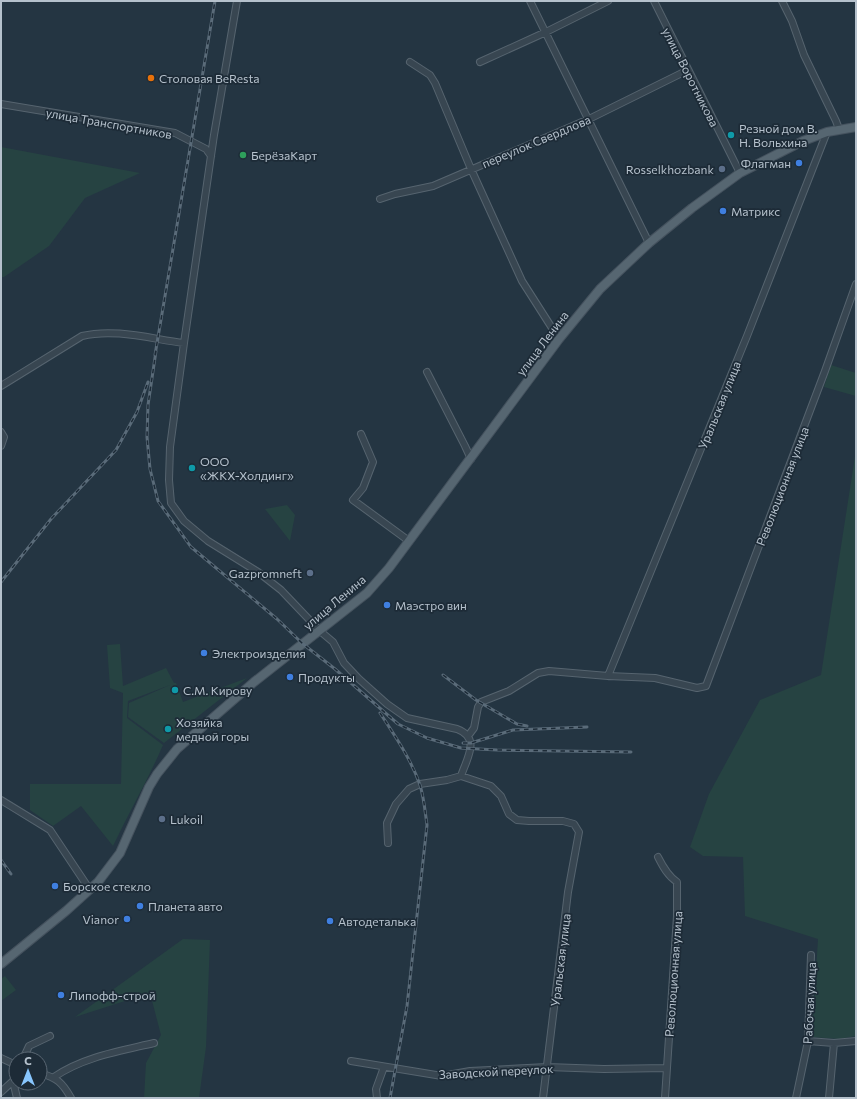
<svg xmlns="http://www.w3.org/2000/svg" width="857" height="1099" viewBox="0 0 857 1099" font-family="Commissioner,sans-serif">
<style>
.green{fill:#264342}
.lines{fill:none;stroke-linecap:round;stroke-linejoin:round}
.minor-casing{stroke:#56646f;stroke-width:8}
.major-casing{stroke:#45525e;stroke-width:10}
.minor{stroke:#384651;stroke-width:6}
.major{stroke:#566671;stroke-width:8}
.rail-casing{stroke:#5a6b79;stroke-width:3}
.rail{stroke:#1d2b37;stroke-width:1.5;stroke-dasharray:4.5;stroke-linecap:butt}
.food-dot{fill:#e8710a;stroke:#1d2b37;stroke-width:1.5}
.culture-dot{fill:#0f9aa8;stroke:#1d2b37;stroke-width:1.5}
.leisure-dot{fill:#2e9e5b;stroke:#1d2b37;stroke-width:1.5}
.shop-dot{fill:#3f7fe0;stroke:#1d2b37;stroke-width:1.5}
.service-dot{fill:#5c6f8a;stroke:#1d2b37;stroke-width:1.5}
.labels{text-anchor:middle;dominant-baseline:central;stroke-width:3.5;stroke-linejoin:round;paint-order:stroke}
.street-label{font-size:12px;fill:#b5c1cc;stroke:#1d2b37}
.poi-label{font-size:12px;fill:#b5c1cc;stroke:#1d2b37;text-anchor:start}
</style>
<rect width="100%" height="100%" fill="#243542"/>
<!-- green -->
<path class="green" d="M1 147 140 173 85 198 49 246 4 277H1Z
M831 365 856 373V396L824 387Z
M856 450V1036L839 1039 812 1037 818 939 745 916 743 857 703 856 690 847 709 794 760 700 821 675Z
M287 505 295 515 290 541 265 509Z
M120 644 123 686 166 668 174 683H176L183 702 247 678 164 743 128 717 129 703 170 685 128 701 127 718 163 745C148 780 129 812 113 846L81 806 53 826 30 810V784H121L123 693 110 688 107 645Z
M183 939 210 940 206 1047 199 1098H144L146 1063 161 1035 150 993 75 1017Z
M5 976 16 990 1 1001V979Z"/>
<g class="lines">
<defs>
<path id="minor" d="M237 1 214 135 184 343 170 447 169 480 171 503 184 521 208 541 258 572 281 590 320 631 333 642 344 663 359 679 387 704 407 718 457 729C481 738 467 758 461 776
M530 1 649 243
M654 1 740 173
M782 1 792 21 804 55 836 121 839 129
M410 62 430 75 435 83 471 169 522 281 559 339
M480 62 546 32 608 1
M1 104 175 133 206 149 211 156
M380 199 395 194 433 186 589 119 688 70
M427 372 465 446 471 459
M1 386 82 336C115 328 151 339 184 343
M1 432 4 437 1 446
M361 434 373 462 363 488 353 500 409 541
M608 676 747 336 827 132
M468 736 474 728 478 707 481 702 509 691 538 673 549 671 608 676 655 678 697 688 706 686 825 371 856 284
M1 800 50 830 90 890
M388 843 387 823 396 804 409 789 420 784 447 780 461 776 491 786 501 796 509 814 517 820 529 821H563L574 824 579 832 568 892 543 1098
M658 857C663 867 668 876 677 882V916L665 1098
M808 1041 834 1043 856 1041
M1 1058 16 1065
M23 1059 29 1046 50 1036
M351 1061 442 1076 470 1071 547 1067 604 1069 667 1068
M40 1073C57 1078 62 1082 71 1098
M54 1077C83 1057 120 1051 154 1043
M13 1081 17 1098
M1 1092 13 1081 16 1074
M377 1098 376 1089 384 1067
M796 1098 808 1041 811 955
M829 1098 834 1043"/>
<path id="major" d="M1 964 66 911 98 882 120 853 149 787 157 774 177 749 254 682 367 593 389 568 559 339 600 289 649 243 692 208 740 173 803 141 827 132 856 127"/>
</defs>
<!-- minor casing -->
<use href="#minor" class="minor-casing"/>
<!-- major casing -->
<use href="#major" class="major-casing"/>
<!-- minor -->
<use href="#minor" class="minor"/>
<!-- major -->
<use href="#major" class="major"/>
<defs>
<path id="rail" d="M156 351 148 405 147 437 150 469 158 501 191 547 277 619 303 644 335 669 398 724 427 738 461 748 497 750 631 752
M155 355 215 1
M1 582 51 519 116 450 137 412 148 382
M443 675 476 700 517 724 527 726
M380 713C395 736 411 759 420 785 424 798 425 811 427 825L407 1006 390 1098
M463 743H471L513 730 587 727
M1 860 11 874"/>
</defs>
<!-- rail casing -->
<use href="#rail" class="rail-casing"/>
<!-- rail -->
<use href="#rail" class="rail"/>
</g>
<!-- markers -->
<circle class="food-dot" cx="151" cy="78" r="4"/>
<g class="culture-dot">
<circle cx="731" cy="135" r="4"/>
<circle cx="192" cy="468" r="4"/>
<circle cx="175" cy="690" r="4"/>
<circle cx="168" cy="729" r="4"/>
</g>
<circle class="leisure-dot" cx="243" cy="155" r="4"/>
<g class="shop-dot">
<circle cx="799" cy="163" r="4"/>
<circle cx="723" cy="211" r="4"/>
<circle cx="387" cy="605" r="4"/>
<circle cx="204" cy="653" r="4"/>
<circle cx="290" cy="677" r="4"/>
<circle cx="55" cy="886" r="4"/>
<circle cx="140" cy="906" r="4"/>
<circle cx="127" cy="919" r="4"/>
<circle cx="330" cy="921" r="4"/>
<circle cx="61" cy="995" r="4"/>
</g>
<g class="service-dot">
<circle cx="722" cy="169" r="4"/>
<circle cx="310" cy="573" r="4"/>
<circle cx="162" cy="819" r="4"/>
</g>
<g class="labels">
<!-- street labels -->
<g class="street-label">
<text transform="translate(691 77) rotate(63)">улица Воротникова</text>
<text transform="translate(109 123) rotate(10)">улица Транспортников</text>
<text transform="translate(536 141) rotate(-23)">переулок Свердлова</text>
<text transform="translate(542 343) rotate(-53)">улица Ленина</text>
<text transform="translate(719 405) rotate(-68)">Уральская улица</text>
<text transform="translate(782 486) rotate(-69)">Революционная улица</text>
<text transform="translate(334 602) rotate(-40)">улица Ленина</text>
<text transform="translate(560 960) rotate(-83)">Уральская улица</text>
<text transform="translate(673 974) rotate(-86)">Революционная улица</text>
<text transform="translate(809 1003) rotate(-87)">Рабочая улица</text>
<text transform="translate(496 1071) rotate(-3)">Заводской переулок</text>
</g>
<!-- poi labels -->
<g class="poi-label">
<text x="159" y="78">Столовая BeResta</text>
<text x="739" y="128">Резной дом В.<tspan x="739" dy="14">Н. Вольхина</tspan></text>
<text x="251" y="155">БерёзаКарт</text>
<text x="791" y="163" text-anchor="end">Флагман</text>
<text x="714" y="169" text-anchor="end">Rosselkhozbank</text>
<text x="731" y="211">Матрикс</text>
<text x="200" y="461">ООО<tspan x="200" dy="14">«ЖКХ-Холдинг»</tspan></text>
<text x="302" y="573" text-anchor="end">Gazpromneft</text>
<text x="395" y="605">Маэстро вин</text>
<text x="212" y="653">Электроизделия</text>
<text x="298" y="677">Продукты</text>
<text x="183" y="690">С.М. Кирову</text>
<text x="176" y="722">Хозяйка<tspan x="176" dy="14">медной горы</tspan></text>
<text x="170" y="819">Lukoil</text>
<text x="63" y="886">Борское стекло</text>
<text x="148" y="906">Планета авто</text>
<text x="119" y="919" text-anchor="end">Vianor</text>
<text x="338" y="921">Автодеталька</text>
<text x="69" y="995">Липофф-строй</text>
</g>
</g>
<!-- border -->
<rect width="857" height="1099" fill="none" stroke="#b5c1cc" stroke-width="4"/>
<!-- north arrow -->
<g transform="translate(28 1071)"><circle r="19" fill="#1d2b37" stroke="#5a6773"/>
<path d="M0-3L7 15L0 10L-7 15Z" fill="#88c6fe"/>
<text y="-6" font-size="11" font-weight="bold" text-anchor="middle" fill="#b5c1cc">С</text>
</g>
</svg>
